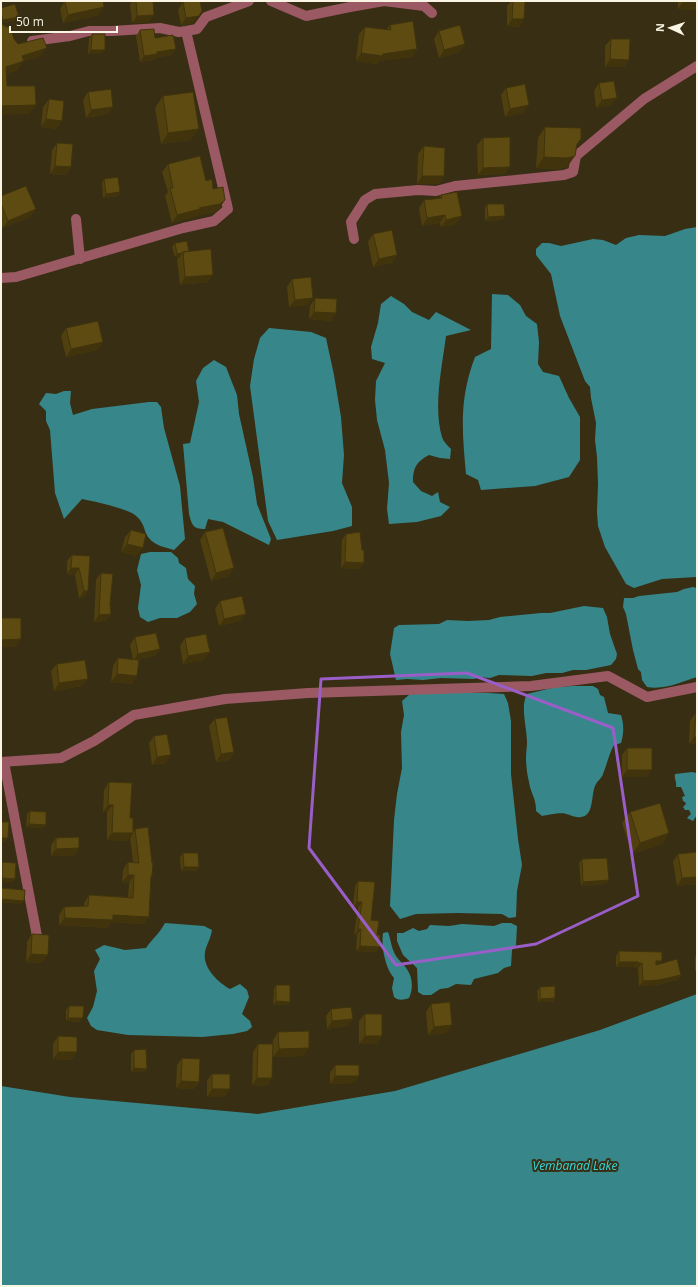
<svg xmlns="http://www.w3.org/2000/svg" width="698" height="1287" viewBox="0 0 698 1287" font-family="'Open Sans',sans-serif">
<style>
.water{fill:#37878a}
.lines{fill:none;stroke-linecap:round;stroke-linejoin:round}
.minor{stroke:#9a5963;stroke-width:10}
.wall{fill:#50400f}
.shaded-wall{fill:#41340c}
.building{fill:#5d4b11;stroke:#41340c}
.marked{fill:none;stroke:#9a5ec8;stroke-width:3;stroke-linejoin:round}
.labels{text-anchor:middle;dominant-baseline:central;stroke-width:4;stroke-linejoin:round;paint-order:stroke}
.water-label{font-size:12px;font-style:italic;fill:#34d8dd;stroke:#372e14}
</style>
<rect width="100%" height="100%" fill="#372e14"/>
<!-- water -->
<path class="water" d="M697 227V577L662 579 634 588 626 584 605 547 598 526 597 512 598 484 597 457 595 440 596 423 591 398 590 387 585 381 560 316 551 274 536 255V249L542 243H549L561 246 593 239 603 240 616 245 626 238 639 235 665 236 685 229Z
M492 294 508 295 520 305 526 316 537 324 539 342 538 364 543 372 559 376 569 398 580 417V460L569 477 535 486 481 490 478 480 466 474C462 430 459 399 475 357L491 349Z
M391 296 404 304 412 312 429 320 436 312 471 330 446 336C442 367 433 407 442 437 443 441 448 446 451 449L450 459 440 458 429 455C416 462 413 468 413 482L421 491 432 496 438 492 440 502 450 507 441 516 417 522 389 524 387 509 389 483 385 450 377 420 375 400 376 381 385 363 372 359 371 347 378 323 381 304Z
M269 328 311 332 326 338 334 375 341 417 344 455 342 483 352 507V526L333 531 277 540 268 521 250 386 254 359 260 338Z
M214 360 226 367 237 395 239 414 253 477 257 504 271 539 269 545 223 522 208 519 205 529C193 529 192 525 189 514L183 444 190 443 199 402 196 381 203 368Z
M64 391H71L70 403 73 415 92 409 149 402H157L161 407 164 428 180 486 185 539 174 550C165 547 155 546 149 538 143 531 146 524 135 515 128 509 93 501 82 499L64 519 55 493 50 430 46 421V411L39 404 46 393 56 394Z
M150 552H171L178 558 179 563 186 568 188 579 195 586 194 594 197 604 190 612 177 618H160L148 622 140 617 138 608 141 585 137 570 141 554Z
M693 587 697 588V677C680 682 666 690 647 687L642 680 641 672 638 669 633 650 626 614 623 607 624 598H633L639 596 677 592 684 589Z
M584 606 603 608 607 617 610 634 617 654 616 659 611 665 586 670H573L562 673H546L532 676 499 675 490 678 480 677 474 679 441 678 423 680 407 679 396 680 390 654 394 628 399 625 439 624 447 620 468 621 489 620 500 617 541 613H550Z
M574 686H593L598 689 600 695 604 697 608 713 621 715C624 724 624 734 621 743L614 745C609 754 607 764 603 774 602 778 597 781 595 786 591 795 594 816 581 817 575 818 571 815 566 814 561 812 548 815 542 816L536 811C536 797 531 795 529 782 527 774 526 765 526 758 526 752 527 747 527 742 527 728 520 706 527 694L556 687Z
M429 693H488L504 694 508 703 511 721V774L518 839 522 865 517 891 516 917 509 918 502 914 457 913 416 914 400 919 390 906 394 820 397 794 402 768 401 732 404 715 402 701 410 694Z
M692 772 697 773V815L693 821 687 818 691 814 689 810H685L683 807 686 804 685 802 683 801 682 797 685 796 681 787H676C677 782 674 779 675 774Z
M165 923 204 926 212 930C211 937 208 942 206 948 200 965 216 981 230 989L240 984 247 990 249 997 242 1014 250 1021 252 1027 247 1031 233 1034 202 1037 128 1035 97 1030 91 1026 87 1018 93 1007 97 991 94 971 100 959 95 950 104 945 125 950 146 948C152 939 160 933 165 923Z
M502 923H511L517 926 516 945 512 950 511 966 504 968 498 973 474 979 471 985 456 984 448 988 440 989 431 995H423L418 992 417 968 403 955 397 941V933H403L413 928 419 931 427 929 430 925 449 926 462 924 494 926Z
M388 932C391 940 391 948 396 956 399 961 405 965 408 971 413 979 413 990 409 998 403 1000 399 1001 394 997L392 988 394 978C385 968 381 946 383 933Z
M697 994V1286H1V1086L70 1097 258 1114 395 1091 600 1030Z"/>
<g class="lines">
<!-- minor -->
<path class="minor" d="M271 1 306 16 350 7 384 1 424 6 432 13
M32 41 70 36 89 31H112L160 28 179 32 186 31 197 29 206 17 249 1
M76 219 80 259
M354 239 351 222 365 200 375 194 418 190 436 191 455 186 564 175 573 172 576 156 644 99 697 66
M1 278 16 277 183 228 214 221 228 209 186 31
M1 762 61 758 94 741 134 715 225 699 308 693 531 686 608 676 647 697 697 687
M4 762 37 936"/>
</g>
<!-- wall -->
<path class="wall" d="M65 1 99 15 63 23 60 9Z
M132 1H153L149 22 132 23 130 4Z
M511 1H525L524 19 519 27 507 26V6Z
M678 1H697V10L678 9Z
M183 2 193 23 181 25 178 10Z
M390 25 417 49 412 57 379 61 377 64 356 61 359 34 365 27 386 30Z
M140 30 155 38 172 55 155 58 153 60 140 62 136 36Z
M439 31 460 52 439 58 434 39Z
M92 34 102 54H88L89 38Z
M611 39 629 60 624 67H605V46Z
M599 83 617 98 611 105 596 108 594 91Z
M506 88 524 113 505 117 501 95Z
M88 92 108 114 86 118 83 100Z
M163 96 191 140 161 144 155 108Z
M49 99 62 121 56 129 41 127 43 107Z
M545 127 577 144 567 167 559 169 536 168 538 138Z
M483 138 505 174 478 175 477 145Z
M57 143 71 167 66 175 50 174 52 150Z
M424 146 444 176 439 184H417L418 154Z
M168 164 206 181 213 189 225 200 220 207 215 212 195 216 194 217 172 223 165 196 168 192 162 172Z
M104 179 118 196 103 198 102 183Z
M441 195 456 224 441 227 440 223 422 226 419 208 424 200 439 198Z
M1 196 36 209 30 217 2 228 1 225Z
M487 204 505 216 502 220 485 221V208Z
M373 234 397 255 392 263 373 267 368 242Z
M175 243 189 251 208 282 180 285 177 259 180 257H175L172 247Z
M292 279 308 305 289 307 287 287Z
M315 298 336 313 331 321 309 319 310 306Z
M66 328 103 342 97 350 66 357 61 336Z
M131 530 137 556 121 552 125 537Z
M205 532 229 576 211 581 200 540Z
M346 534 364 563 359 569 341 568 342 540Z
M72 555 90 556 88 591 84 597 79 598 75 575 67 574V561Z
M101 573 110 604 111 614 106 621 94 622 96 580Z
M220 601 246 614 240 621 219 626 215 609Z
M135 637 160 649 155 656 138 660 132 684 111 682 113 666 118 658 133 660 130 645Z
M185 638 204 660 183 664 180 646Z
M57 664 88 679 82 686 54 691 51 671Z
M696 713 697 744H689L690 721Z
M215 719 234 752 229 760 216 762 209 726Z
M154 736 166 763 152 765 149 743Z
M627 748 647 777H622V755Z
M109 782 130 818 133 832 135 829 152 876 151 878 144 924 111 922 107 928 59 925V915L64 907 84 906V903L89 895 128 897 129 883 122 882 123 870 128 862H133L130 837 128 841 107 840V812H103L104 790Z
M30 811 43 828 26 827 27 814Z
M630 812 669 833 662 844 632 854 622 823Z
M56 838 79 848 74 856H51V845Z
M697 852V884L677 886 673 862 678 854Z
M183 853 199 867 196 871H181L180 857Z
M582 859 609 880 606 884 581 886 579 863Z
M2 862 13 882H1V864Z
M358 881 377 935 376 952 356 951 357 935H354L358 908 353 907 355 886Z
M32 934 42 963 26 962 27 942Z
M619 951 661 963 681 975 678 980 656 985 639 986 638 968H635V967H616V956Z
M697 954V971H695V957Z
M276 985 290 1002 287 1005H273L274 989Z
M540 987 555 998 553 1002H538L537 991Z
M431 1004 447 1033 428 1035 426 1012Z
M69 1006 80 1022 66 1021V1010Z
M331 1009 353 1019 347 1026 327 1029 326 1016Z
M365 1014 382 1036 377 1044H359V1021Z
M278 1032 304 1056 273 1057V1040Z
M58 1036 77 1052 71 1060 53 1059V1044Z
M258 1044 272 1078 267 1086 252 1085 253 1052Z
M134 1050 144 1072H131V1054Z
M182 1058 199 1082 194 1089 176 1088 177 1065Z
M335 1065 359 1076 354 1083 330 1084V1073Z
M212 1074 225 1097H207V1081Z"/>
<!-- shaded-wall -->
<path class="shaded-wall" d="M683 2 697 3V10L678 9Z
M104 7 99 15 63 23 68 15Z
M202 11 193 23 181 25 186 18Z
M154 15 149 22 132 23 137 16Z
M19 17 16 21 1 23V22L3 20Z
M512 19H524L519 27 507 26Z
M465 44 460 52 439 58 444 50Z
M47 48 40 57 23 62 17 71 1 76 6 67 22 56Z
M176 49 172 55 155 58 153 60 140 62 144 56 157 52Z
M417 49 412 57 379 61 377 64 356 61 361 53 383 54Z
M91 50H105L102 54H88Z
M610 59 629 60 624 67H605Z
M617 98 611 105 596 108 602 100Z
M36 105 29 114 1 115V106Z
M529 105 524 113 505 117 510 109Z
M113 107 108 114 86 118 91 110Z
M46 119 62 121 56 129 41 127Z
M199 129 191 140 161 144 168 133Z
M575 156 567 167 559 169 536 168 544 157Z
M55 166 71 167 66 175 50 174Z
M510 167 505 174 478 175 483 168Z
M422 176H444L439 184H417Z
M120 192 118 196 103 198 106 194Z
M225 200 220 207 215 212 195 216 194 217 172 223 177 215Z
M36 209 30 217 2 228 8 221Z
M445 215 440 223 422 226 427 218Z
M462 216 456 224 441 227 446 220Z
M505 216 502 220 485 221 488 217Z
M182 253 180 257H175L177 254Z
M397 255 392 263 373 267 379 259Z
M213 275 208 282 180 285 185 277Z
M313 298 308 305 289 307 295 300Z
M314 312 336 313 331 321 309 319Z
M103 342 97 350 66 357 71 349Z
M127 544 143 548 137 556 121 552Z
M345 562 364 563 359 569 341 568Z
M71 568H79L75 575 67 574Z
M234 568 229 576 211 581 216 573Z
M84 591H88L84 597 79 598Z
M111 614 106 621 94 622 99 615Z
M246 614 240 621 219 626 224 619Z
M21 639 16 647H1V640Z
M160 649 155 656 133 661 138 654Z
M210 652 204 660 183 664 188 656Z
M117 674 137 676 132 684 111 682Z
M88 679 82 686 54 691 59 683Z
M694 737H697V744H689Z
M234 752 229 760 216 762 221 754Z
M171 755 166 763 152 765 157 757Z
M627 770H652L647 777H622Z
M108 805H113L107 812H103Z
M29 824 46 825 43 828 26 827Z
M112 833H133L128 841 107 840Z
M669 833 662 844 632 854 640 843Z
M1 838H8L5 842H1Z
M79 848 74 856H51L56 849Z
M184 867H199L196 871H181Z
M128 875H134L129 883 122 882Z
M697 877V884L677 886 682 878Z
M2 878 15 879 13 882H1Z
M609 880 606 884 581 886 583 882Z
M1 899 24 901 21 904 1 903Z
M357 902H362L358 908 353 907Z
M113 915 149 917 144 924 111 922 107 928 59 925 65 918Z
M358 929H361L357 935H354Z
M360 946 380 947 376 952 356 951Z
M31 954 48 955 42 963 26 962Z
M656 961H662L659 966H653Z
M619 962H638L635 967H616Z
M638 963H642L638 968H635Z
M681 975 678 980 656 985 639 986 643 981Z
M555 998 553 1002H538L540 999Z
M276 1001 290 1002 287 1005H273Z
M68 1018H83L80 1022 66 1021Z
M353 1019 347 1026 327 1029 332 1021Z
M452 1025 447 1033 428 1035 434 1027Z
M365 1036H382L377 1044H359Z
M309 1048 304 1056 273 1057 279 1049Z
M58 1052H77L71 1060 53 1059Z
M134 1068 147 1069 144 1072H131Z
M335 1076H359L354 1083 330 1084Z
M257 1078H272L267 1086 252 1085Z
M181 1081 199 1082 194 1089 176 1088Z
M212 1089H230L225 1097H207Z"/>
<!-- building -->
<path class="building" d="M65 1H103L104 7 68 15Z
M136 1H153L154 15 137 16Z
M191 1H200L202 11 199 16 186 18 183 2Z
M513 1H525L524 19H512Z
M683 1H697V3L683 2Z
M15 4 19 17 3 20 1 14V8Z
M413 21 417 49 383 54 382 56 361 53 365 27 391 30 390 25Z
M2 24 6 27H10L14 39 18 44 43 38 47 48 22 56 24 61 6 67 7 86H35L36 105 1 106V25Z
M460 25 465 44 444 50 439 31Z
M154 29 155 38 173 35 176 49 157 52V54L144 56 140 30Z
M92 34H105V50H91Z
M611 39H630L629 60 610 59Z
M614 81 617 98 602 100 599 83Z
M525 84 529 105 510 109 506 88Z
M111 89 113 107 91 110 88 92Z
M193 92 199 129 168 133 163 96Z
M49 99 64 101 62 121 46 119Z
M545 127 581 128V139L577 144 575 156 567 158 544 157Z
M510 137V167L483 168V138Z
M57 143 73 144 71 167 55 166Z
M424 146 445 148 444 176H422Z
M200 156 206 181 212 179 213 189 223 187 225 200 220 204 199 208 200 209 177 215 170 188H173L168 164Z
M118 177 120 192 106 194 104 179Z
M26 186 36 209 8 221 1 204V196Z
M457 192 462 216 446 220 445 215 427 218 424 200 442 198 441 195Z
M487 204H504L505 216 488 217Z
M392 230 397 255 379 259 373 234Z
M187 241 189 251 183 252V253L177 254 175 243Z
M211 249 213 275 185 277 183 252Z
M311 277 313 298 295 300 292 279Z
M315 298 337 299 336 313 314 312Z
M98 321 103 342 71 349 66 328Z
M223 528 234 568 216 573 205 532Z
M131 530 146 534 143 548 127 544Z
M360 532 362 550H364V563L345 562 346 534Z
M72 555 90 556 88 591H84L79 568H71Z
M101 573 113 574 110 604 111 614 99 615Z
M242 596 246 614 224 619 220 601Z
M1 618H21V639L1 640Z
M156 633 160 649 138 654 135 637Z
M206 634 210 652 188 656 185 638Z
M118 658 139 660 137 676 117 674Z
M85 660 88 679 59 683 57 664Z
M696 713H697V737H694Z
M227 717 234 752 221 754 215 719Z
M167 734 171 755 157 757 154 736Z
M627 748H652V770H627Z
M109 782 132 783 130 818H133V833H112L113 805H108Z
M660 803 669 833 640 843 630 812Z
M30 811 46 812V825L29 824Z
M1 822H9L8 838H1Z
M148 827 152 863H153L152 876H151L149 917 113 915V920L65 918 64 907 88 906 89 895 133 898 134 875H128V862L139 863 135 829Z
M79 837V848L56 849V838Z
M697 852V877L682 878 678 854Z
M183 853H198L199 867H184Z
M607 858 609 880 583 882 582 859Z
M2 862 16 863 15 879 2 878Z
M358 881 375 882 371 920 379 921 377 935H380V947L360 946 361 929H358L362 902H357Z
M1 888 25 890 24 901 1 899Z
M32 934 49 935 48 955 31 954Z
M619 951 662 952V961H656V965L677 959 681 975 659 980 643 981 642 963H638V962H619Z
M276 985H290V1002L276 1001Z
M555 986V998L540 999V987Z
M450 1002 452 1025 434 1027 431 1004Z
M69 1006H84L83 1018H68Z
M351 1007 353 1019 332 1021 331 1009Z
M365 1014H382V1036H365Z
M309 1031V1048L279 1049 278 1032Z
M58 1036 77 1037V1052H58Z
M258 1044H273L272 1078H257Z
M146 1049 147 1069 134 1068V1050Z
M182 1058 200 1059 199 1082 181 1081Z
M335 1065H359V1076H335Z
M212 1074H230V1089H212Z"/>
<!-- marked area -->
<path class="marked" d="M467 673 613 728 638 896 536 944 396 965 309 848 321 679Z"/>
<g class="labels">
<!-- water labels -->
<g class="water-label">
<text x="575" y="1165">Vembanad Lake</text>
</g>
</g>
<!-- border -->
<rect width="698" height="1287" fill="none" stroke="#f9f4e4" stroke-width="4"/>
<!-- north arrow -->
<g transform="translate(670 28) rotate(273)" stroke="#372e14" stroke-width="3" paint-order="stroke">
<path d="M0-3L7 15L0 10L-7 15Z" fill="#f9f4e4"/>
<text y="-6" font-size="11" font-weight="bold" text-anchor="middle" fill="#f9f4e4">N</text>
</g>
<!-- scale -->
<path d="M10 26v6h107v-6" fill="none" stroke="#f9f4e4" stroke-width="2"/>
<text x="16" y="26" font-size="12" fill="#f9f4e4" stroke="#372e14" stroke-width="3" paint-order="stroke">50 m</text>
</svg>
